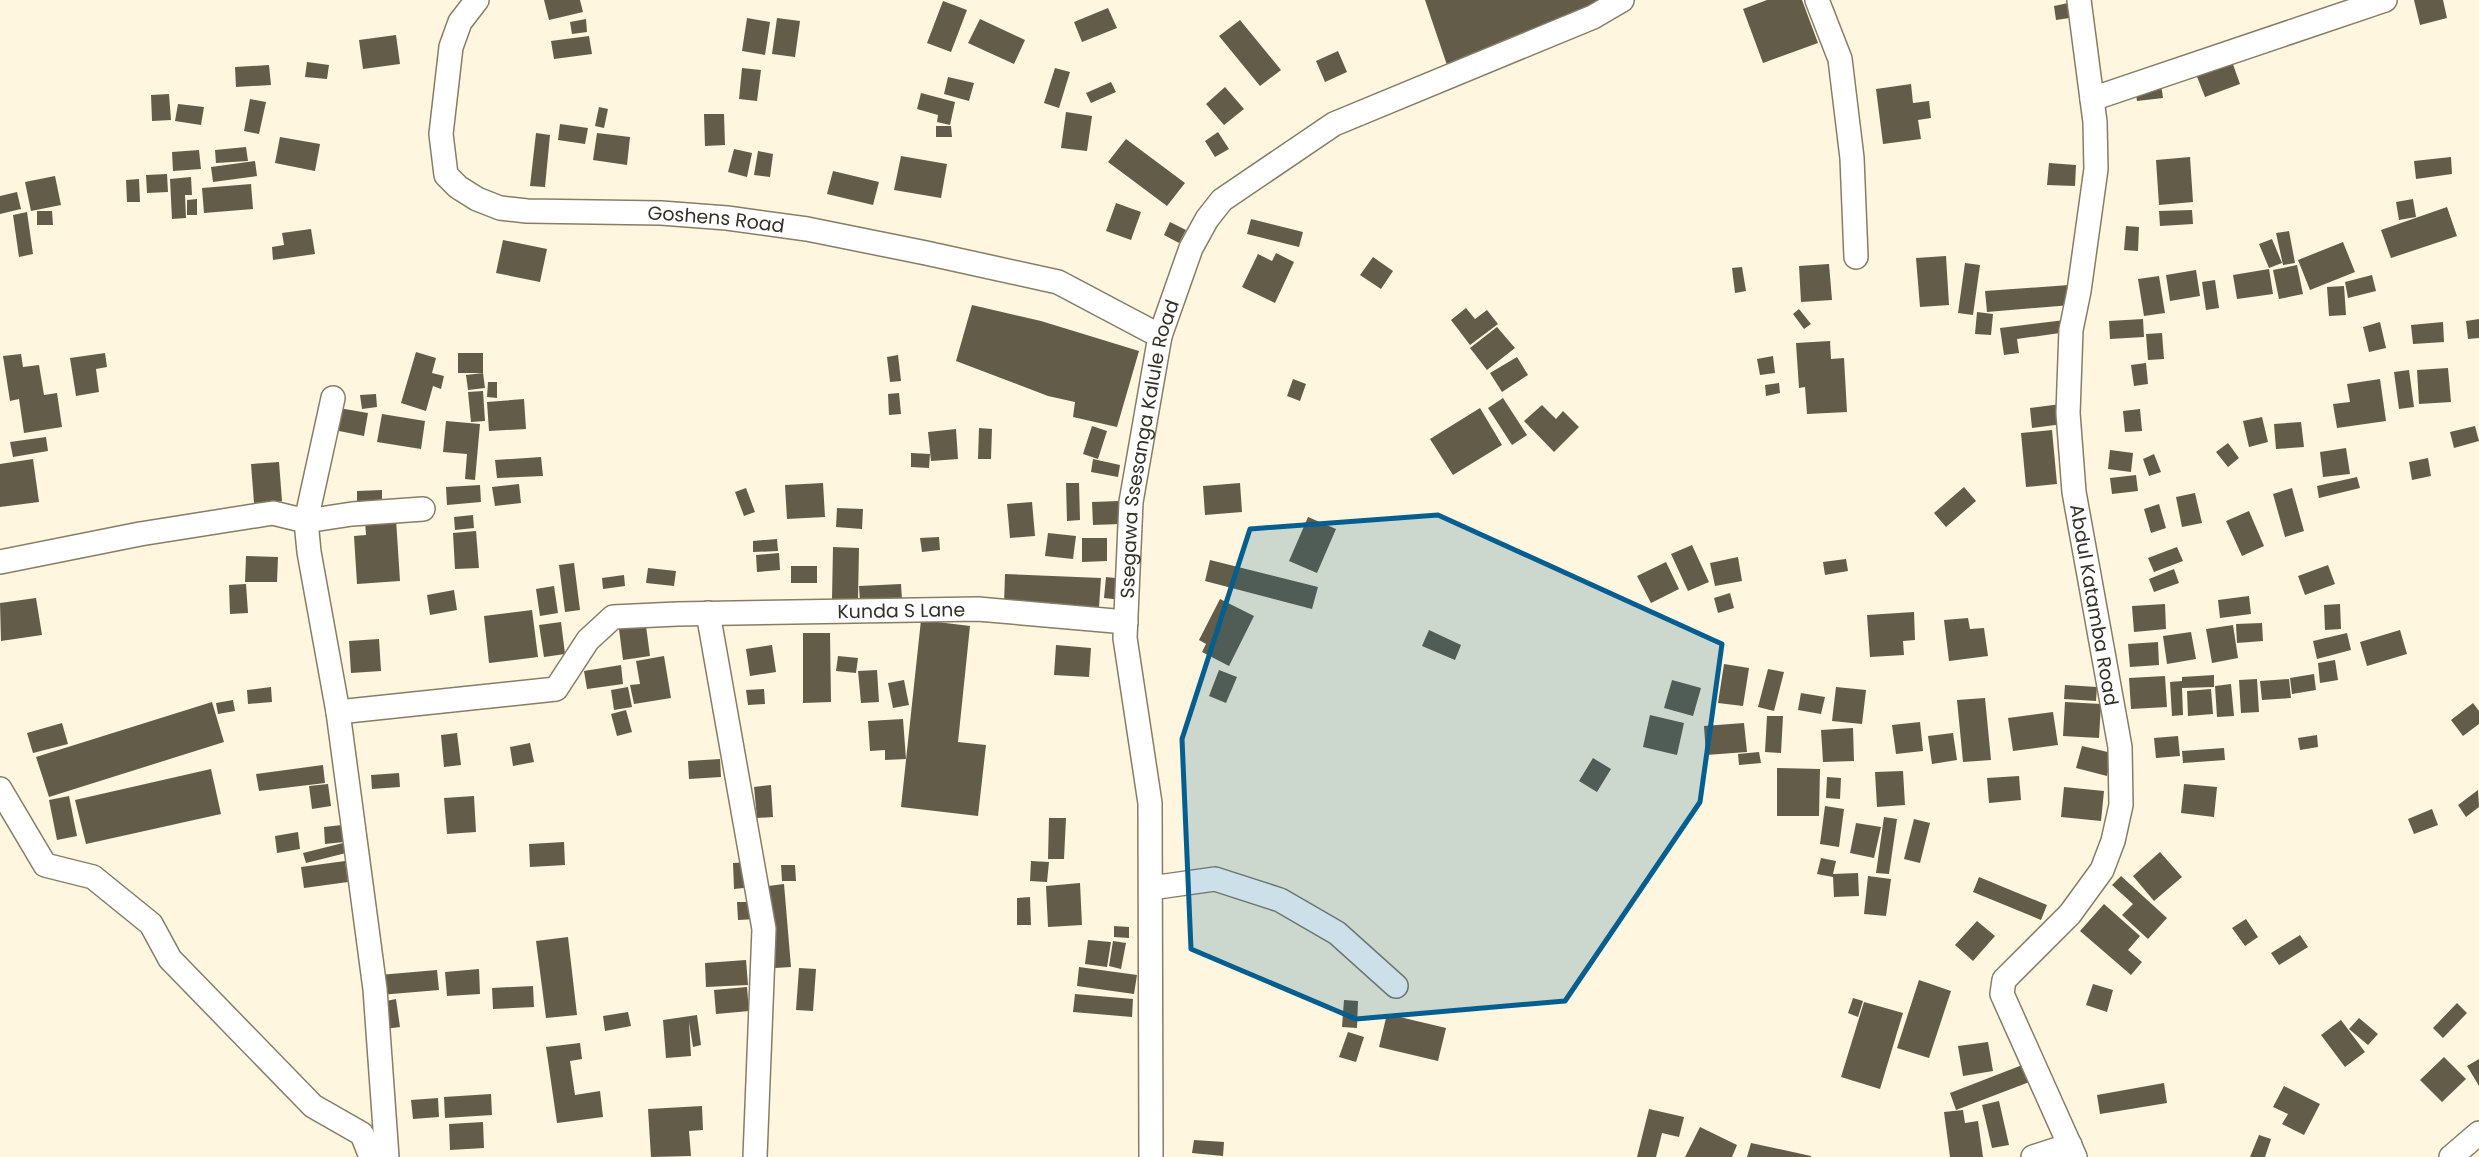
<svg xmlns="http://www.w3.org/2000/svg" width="2479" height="1157" viewBox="0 0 2479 1157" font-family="Poppins,sans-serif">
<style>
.building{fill:#635c48}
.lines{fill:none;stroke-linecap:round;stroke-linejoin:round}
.street-casing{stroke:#847d68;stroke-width:26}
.street{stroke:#fff;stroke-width:23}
.marked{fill:#045e8f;fill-opacity:0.2;stroke:#045e8f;stroke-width:5;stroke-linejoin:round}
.labels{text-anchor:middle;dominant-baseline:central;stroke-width:7;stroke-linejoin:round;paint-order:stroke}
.street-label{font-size:19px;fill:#333027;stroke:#fff}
</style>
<rect width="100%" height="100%" fill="#fef6de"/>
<!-- building -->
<path class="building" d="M544 0H580L583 12 549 20Z
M1425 0H1612L1451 77Z
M1767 0H1802L1818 43 1763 63 1743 9Z
M2414 0H2443L2447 18 2420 25Z
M943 1 967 10 951 52 927 43Z
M2073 2 2076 17 2056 20 2054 6Z
M1108 8 1117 28 1082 42 1074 22Z
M747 18 770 22 765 55 742 51Z
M777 18 800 21 795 57 772 54Z
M586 19 587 32 572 34 570 22Z
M980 19 1025 40 1014 64 968 43Z
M1240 20 1281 70 1260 86 1219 36Z
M396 35 400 64 363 69 359 40Z
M589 36 592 54 554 59 551 41Z
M1338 51 1347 72 1325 82 1316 61Z
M2230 56 2240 84 2205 97 2194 69Z
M307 62 329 65 327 79 305 77Z
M269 65 271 85 236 87 235 67Z
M742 68 761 70 757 101 739 99Z
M1055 68 1070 72 1059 108 1044 103Z
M948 77 974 83 969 101 944 94Z
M1111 82 1116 92 1091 103 1086 93Z
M1911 84 1913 103 1929 101 1931 118 1918 120 1921 139 1883 144 1876 89Z
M2161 84 2163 98 2137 101 2135 87Z
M1225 87 1244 109 1224 125 1206 104Z
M921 93 955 102 950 125 937 122 938 115 917 109Z
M169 94 171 120 152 121 151 95Z
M250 99 266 102 259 134 244 131Z
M178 104 204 107 201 125 175 121Z
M599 107 608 109 604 128 595 126Z
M1066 112 1092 116 1087 151 1061 148Z
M704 114H724L725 145 705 146Z
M560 124 588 128 585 144 558 140Z
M936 126H951L952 137H936Z
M1218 132 1229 149 1215 157 1205 141Z
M536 133 550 135 545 187 530 186Z
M597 133 630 137 627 165 593 160Z
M280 137 320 144 315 171 275 163Z
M1126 139 1185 183 1167 206 1108 162Z
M246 147 248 161 216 163 215 150Z
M734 149 752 153 747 177 728 172Z
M199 150 201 169 173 171 172 152Z
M758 151 773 154 770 177 754 175Z
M901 156 947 164 941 198 894 190Z
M2190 157 2193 202 2159 205 2156 160Z
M2451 157 2452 174 2416 179 2414 161Z
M255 161 257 176 213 182 211 167Z
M2049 163 2076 165 2075 186 2047 185Z
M833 171 879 182 873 205 827 194Z
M167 174 168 192 147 193 146 175Z
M55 176 61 205 31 211 25 182Z
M191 177 192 195H185L186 218 172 219 170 179Z
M139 179 140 202H127L126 180Z
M251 184 253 209 204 213 202 188Z
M17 192 21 209 0 214V196Z
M197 199V215H187V200Z
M2413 199 2416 217 2399 220 2396 202Z
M1116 203 1141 212 1131 240 1106 231Z
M2447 207 2457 236 2391 258 2381 230Z
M2192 210 2193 224 2160 226 2159 211Z
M37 211H52L53 225H37Z
M27 212 33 254 19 257 13 215Z
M1251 219 1303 232 1299 247 1247 234Z
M1170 222 1186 230 1179 243 1164 235Z
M2126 226 2139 227 2138 251 2124 250Z
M311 229 315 254 273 260 272 247 284 245 282 233Z
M2289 231 2295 263 2283 265 2276 233Z
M2272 239 2282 263 2269 268 2259 244Z
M503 240 547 249 540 282 496 273Z
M2343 242 2355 272 2310 290 2298 260Z
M1276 253 1294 262 1275 303 1242 287 1258 254 1272 261Z
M1946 256 1949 305 1920 307 1916 258Z
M1373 257 1393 271 1381 289 1360 275Z
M1965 263 1980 265 1973 315 1958 313Z
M1829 264 1832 300 1801 302 1799 266Z
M2297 265 2303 294 2279 299 2273 270Z
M1742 267 1746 291 1735 293 1732 268Z
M2269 269 2273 294 2237 299 2233 275Z
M2196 270 2200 296 2170 301 2166 275Z
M2372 275 2376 291 2348 298 2345 282Z
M2159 276 2165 313 2144 316 2138 279Z
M2215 280 2219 308 2206 310 2202 282Z
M2069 285 2071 305 1987 312 1985 291Z
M2344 286 2346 315 2329 316 2327 287Z
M972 305 1041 321 1139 351 1117 427 1073 417 1075 402 1048 396 956 361Z
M1466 308 1475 319 1487 310 1498 324 1470 345 1451 320Z
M1799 309 1811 324 1804 329 1793 314Z
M1977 312 1993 314 1991 335 1975 334Z
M2143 319 2144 337 2110 339 2109 321Z
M2479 319V338L2468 339 2466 321Z
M2065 320 2067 332 2017 339 2019 353 2004 355 2000 328Z
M2380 322 2386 348 2369 352 2363 327Z
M2443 322 2444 342 2413 344 2411 325Z
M1497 327 1515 348 1487 370 1470 348Z
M2162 333 2164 359 2148 360 2146 334Z
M1830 341 1831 359 1844 358 1847 412 1807 414 1805 387 1799 388 1796 343Z
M416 352 436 358 432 373 444 376 441 389 433 386 426 411 401 403Z
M105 353 107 367 96 369 99 392 76 396 70 358Z
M458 353H483V373H458Z
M21 354 23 367 39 365 44 395 57 393 62 427 24 433 19 399 10 401 3 356Z
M898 355 901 381 890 382 887 357Z
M1773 356 1775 373 1760 375 1757 359Z
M1517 357 1528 375 1502 392 1490 373Z
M2146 363 2148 384 2134 386 2131 365Z
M2448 368 2451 402 2419 404 2417 370Z
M2409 370 2414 407 2399 409 2394 372Z
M483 373 485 388 468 390 466 375Z
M1293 379 1306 384 1300 401 1287 396Z
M2380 379 2386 421 2337 428 2333 404 2350 402 2347 384Z
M488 382H497V398L487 397Z
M1779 383 1780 393 1766 396 1765 385Z
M483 391 485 421 471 422 468 392Z
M899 393 901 414 889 415 888 394Z
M376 394 377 407 362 409 360 395Z
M1503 398 1527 435 1512 445 1488 408Z
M524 399 526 429 489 431 487 402Z
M2061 404 2063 424 2032 428 2030 408Z
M1542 405 1556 419 1563 411 1579 427 1554 452 1524 421Z
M339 408 368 413 364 436 334 430Z
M1480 408 1502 445 1453 475 1430 439Z
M2140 409 2142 431 2125 432 2123 411Z
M382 414 425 421 421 449 377 442Z
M2262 417 2268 442 2249 447 2243 421Z
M446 421 480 424 475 480 465 479 467 454 443 452Z
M2301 422 2304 447 2276 449 2274 424Z
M1092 426 1107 431 1098 459 1083 454Z
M2475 426 2479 441 2454 448 2450 432Z
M979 428 992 429 991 459H978Z
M956 429 958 459 931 461 928 432Z
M2052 430 2057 484 2026 487 2021 433Z
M46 437 48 451 13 457 10 442Z
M2228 443 2239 458 2228 467 2216 452Z
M2346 448 2350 474 2323 477 2320 452Z
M2110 450 2133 453 2131 472 2108 469Z
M911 453 930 454 929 468 911 467Z
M2154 454 2161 472 2149 476 2143 459Z
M541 457 543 476 497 478 495 460Z
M2428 458 2431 476 2412 480 2409 462Z
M33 459 39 502 0 507V464Z
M1093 459 1120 465 1118 477 1091 472Z
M279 462 282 501 254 503 251 464Z
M2136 475 2138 491 2112 494 2110 478Z
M2357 477 2360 488 2319 498 2317 486Z
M823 483 825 517 787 519 785 485Z
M1066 483H1079L1080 520 1067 521Z
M1240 483 1242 512 1205 515 1203 486Z
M519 484 521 503 495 506 492 487Z
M480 485 481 502 447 505 446 487Z
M1964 487 1976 501 1946 527 1934 513Z
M746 488 755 512 744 516 735 492Z
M2292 488 2304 531 2285 537 2273 494Z
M382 490V504H357V491Z
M2195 493 2202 523 2182 527 2176 497Z
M1119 501 1120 524 1093 525 1092 502Z
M1032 502 1035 536 1010 538 1007 504Z
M2159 504 2166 528 2151 533 2144 509Z
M837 508 863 509 862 529 836 527Z
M2249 511 2264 546 2242 556 2226 521Z
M473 515 474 528 455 530 454 517Z
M1308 517 1336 529 1317 573 1289 561Z
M396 519 400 581 357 584 354 536 366 535 365 521Z
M476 531 479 568 455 569 453 533Z
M1048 533 1076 536 1073 559 1045 556Z
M939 537 940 550 922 552 920 538Z
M1082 538H1107V561L1082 562Z
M777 539 778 551 753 552V541Z
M1692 545 1709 582 1688 591 1671 554Z
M833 547 859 548 858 599H832Z
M2177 547 2183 561 2154 572 2148 558Z
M779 553 780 570 757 572 756 555Z
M246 556 278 557 277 582H245Z
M1738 557 1742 581 1715 586 1710 563Z
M1846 559 1848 571 1825 575 1823 562Z
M1210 560 1318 587 1312 609 1205 581Z
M1666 562 1679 589 1651 603 1637 576Z
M574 563 580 610 565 612 559 565Z
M2328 565 2335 584 2305 595 2298 576Z
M791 566H817V583H791Z
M648 568 676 571 674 586 646 583Z
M2174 569 2179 583 2154 592 2149 579Z
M1005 574 1101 578 1099 607 1004 604Z
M624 575 625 586 603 589 602 578Z
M1106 577 1124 579 1122 600 1104 598Z
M246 584 248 613 230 614 229 585Z
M901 584 902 600 860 602 859 586Z
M554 586 558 613 540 616 536 589Z
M454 590 457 610 430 615 427 595Z
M1730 593 1734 608 1718 613 1714 598Z
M2249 596 2251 614 2220 618 2218 600Z
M36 598 42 635 1 641 0 603Z
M1220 599 1254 616 1229 666 1202 652 1206 644 1199 640Z
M2165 604 2166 629 2134 632 2132 606Z
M2340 604 2341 629 2325 630 2324 605Z
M532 610 538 657 489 663 484 616Z
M1914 612 1915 640 1903 641 1904 655 1870 657 1867 615Z
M1968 618 1970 629 1984 628 1988 656 1949 661 1944 620Z
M921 620 970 626 958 742 986 745 978 816 901 807Z
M561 622 565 654 544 657 539 625Z
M2262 623 2263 641 2237 643 2236 624Z
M2233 625 2238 658 2212 663 2206 629Z
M646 626 650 656 623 660 619 629Z
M1429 630 1461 645 1455 660 1422 646Z
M2400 630 2407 654 2367 666 2360 642Z
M2191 632 2196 659 2167 664 2163 636Z
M803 633H830L831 702 803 703Z
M2347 633 2351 650 2317 659 2313 641Z
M379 639 381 671 351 673 349 641Z
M2158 642 2159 665 2130 667 2128 644Z
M772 645 776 672 750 676 746 649Z
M1056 645 1091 648 1089 677 1054 675Z
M664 656 671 698 634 704 630 685 640 684 636 661Z
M838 656 858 658 856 673 836 671Z
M2335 660 2338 680 2320 683 2318 663Z
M1724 664 1749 668 1743 706 1718 703Z
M621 665 623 684 587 689 584 671Z
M1768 669 1784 672 1774 711 1758 707Z
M877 670 879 702 861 703 858 671Z
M1219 670 1237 677 1226 703 1209 696Z
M2314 674 2316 690 2292 694 2290 678Z
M2214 675V687L2182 688 2183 715 2172 716 2170 682 2182 681V677Z
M2165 676 2167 707 2131 709 2129 678Z
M2257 679 2259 712 2241 713 2239 680Z
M2289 679 2291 698 2262 700 2260 681Z
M904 680 909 705 893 708 888 683Z
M1672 680 1701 688 1693 716 1664 708Z
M2231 684 2234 716 2217 717 2215 686Z
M2065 685 2097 687 2096 701 2064 699Z
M271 687 272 702 248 704 247 690Z
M628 687 632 707 614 710 611 690Z
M1836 687 1866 690 1862 724 1832 721Z
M764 689 765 704 748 705 746 690Z
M2211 689 2213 714 2188 716 2187 691Z
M1801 693 1825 697 1821 714 1798 710Z
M1985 698 1991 760 1963 762 1957 700Z
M233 700 235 711 218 714 216 703Z
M212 702 224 742 49 797 36 757Z
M2065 702 2101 704 2099 738 2063 736Z
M2473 703 2479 711V724L2463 736 2451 720Z
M626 710 632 732 617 736 611 714Z
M2053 712 2058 745 2013 751 2008 718Z
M1650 715 1684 723 1677 755 1643 747Z
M1767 716H1783L1781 753 1765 752Z
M903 719 906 759 885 760V750L870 751 868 721Z
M1920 722 1923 751 1896 754 1892 725Z
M62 723 68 744 33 753 27 733Z
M1744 723 1747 752 1706 755 1704 726Z
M1853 728 1854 761 1823 762 1821 730Z
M457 733 461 765 444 767 441 735Z
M1953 733 1957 760 1932 764 1928 736Z
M2317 735 2318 747 2300 750 2298 738Z
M2178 736 2180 756 2156 758 2154 738Z
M530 743 534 762 513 766 510 747Z
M2082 746 2112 753 2107 776 2076 768Z
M2224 748 2225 760 2183 763 2182 751Z
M1759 752 1761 763 1739 765 1738 754Z
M1593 758 1611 769 1597 792 1579 781Z
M720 759 721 777 689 779 688 761Z
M323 765 325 783 259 791 256 774Z
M1777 768 1820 769 1819 816H1777Z
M211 769 221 814 86 844 75 800Z
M1903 771 1905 805 1877 807 1875 772Z
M399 773 400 787 372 789 371 775Z
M2019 776 2021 800 1989 803 1987 778Z
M1827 777 1841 778 1840 799 1826 798Z
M328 784 331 806 312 809 309 786Z
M2184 784 2217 787 2214 817 2181 813Z
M771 785 773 817 757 818 754 787Z
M2064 787 2104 791 2101 821 2061 817Z
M2478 790 2479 807 2466 817 2458 805Z
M69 796 77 836 57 840 49 800Z
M474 796 476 832 447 834 444 798Z
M1825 806 1844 809 1839 847 1820 844Z
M2432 809 2438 825 2414 834 2408 819Z
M1884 817 1897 819 1889 874 1876 873Z
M1049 818H1066L1064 859H1048Z
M1914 819 1930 823 1920 863 1904 859Z
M1856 823 1881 827 1874 858 1850 853Z
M342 825 344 842 325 844 324 827Z
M298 832 300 849 277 853 275 836Z
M564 842 565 865 530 867 529 844Z
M343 843 346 853 306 863 303 853Z
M2160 852 2182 877 2154 901 2133 876Z
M1821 858 1836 861 1833 874 1858 873 1859 896 1834 897 1833 877 1817 874Z
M345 861 348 882 304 888 301 867Z
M1031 861 1049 862 1047 882 1030 881Z
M751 862 753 887 734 889 733 863Z
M781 865H795L796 881H782Z
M1868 876 1891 879 1886 916 1864 914Z
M2121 876 2167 918 2148 939 2122 915 2133 904 2112 885Z
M1979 877 2047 905 2041 920 1973 892Z
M1080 883 1082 925 1048 927 1046 886Z
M784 884 791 967 775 968 768 886Z
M1030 897 1031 925H1017V898Z
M737 902H756L757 919 738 920Z
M2104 904 2140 936 2128 950 2142 962 2131 975 2080 931Z
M2246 919 2258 937 2245 946 2232 928Z
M1977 921 1995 936 1973 961 1955 945Z
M1114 926 1129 927V938L1114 937Z
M2300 935 2308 947 2279 965 2271 953Z
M568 937 577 1015 546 1018 536 941Z
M1088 940 1111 942 1107 967 1085 964Z
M1113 941 1126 943 1121 969 1109 966Z
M746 960 748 985 706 987 705 963Z
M1079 967 1137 975 1134 994 1077 986Z
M799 968 816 969 813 1011 796 1010Z
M479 969 480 994 447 996 445 972Z
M437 970 439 990 380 995 379 975Z
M1919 980 1951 991 1929 1058 1897 1048Z
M2093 984 2113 990 2107 1012 2086 1005Z
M533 986 534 1007 493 1009 492 988Z
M747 987 749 1011 716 1014 714 990Z
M1075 994 1133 999 1132 1017 1073 1012Z
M1853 998 1863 1001 1858 1017 1848 1013Z
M396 999 400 1027 385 1029 381 1002Z
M1344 1000 1358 1001 1357 1028 1342 1027Z
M1864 1002 1903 1013 1880 1089 1841 1077Z
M2457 1003 2467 1013 2443 1038 2433 1028Z
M628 1012 631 1026 605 1031 603 1016Z
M1387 1014 1446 1028 1438 1061 1379 1047Z
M697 1015 701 1045 693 1047 689 1022 691 1056 666 1058 663 1020Z
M2359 1018 2378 1034 2368 1045 2349 1029Z
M2341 1020 2365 1052 2345 1067 2321 1035Z
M1348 1032 1364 1037 1356 1062 1339 1057Z
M1988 1042 1993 1071 1963 1076 1958 1046Z
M580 1043 582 1059 570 1061 575 1095 600 1091 603 1117 557 1123 546 1047Z
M2444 1057 2466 1079 2442 1102 2420 1080Z
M2479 1059V1086L2467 1066Z
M2030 1062 2037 1079 1956 1110 1950 1093Z
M2164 1083 2167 1103 2100 1114 2097 1095Z
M2284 1086 2320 1104 2304 1135 2282 1124 2288 1114 2273 1107Z
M491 1094 492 1115 445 1118 444 1097Z
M438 1098 439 1117 413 1119 411 1100Z
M1999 1101 2009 1145 1992 1148 1982 1105Z
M702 1106 703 1130 689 1131 691 1156 651 1157 648 1109Z
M1649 1109 1684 1117 1679 1137 1662 1133 1656 1157H1637Z
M1963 1110 1965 1123 1978 1121 1983 1157H1950L1944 1112Z
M483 1122 484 1148 450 1150 449 1124Z
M1700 1127 1737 1145 1732 1157H1685Z
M2259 1135 2271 1139 2265 1157H2250Z
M1194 1140 1224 1142 1223 1156 1192 1153Z
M1751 1143 1811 1156V1157H1747Z"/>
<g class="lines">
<defs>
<g id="street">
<path id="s1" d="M477 0 460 22 451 47 441 134 446 175 458 187 477 199 500 208 527 211 661 213 727 218 807 229 926 253 1058 282 1160 336"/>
<path d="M1817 0 1840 59 1852 158 1856 257"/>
<path d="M2092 99 2385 0"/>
<path d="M333 398 306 521 309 552 338 712 375 989 387 1157"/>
<path d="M0 562 140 534 273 513 306 521 352 514 423 509"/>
<path d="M708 613 764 929 755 1157"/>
<path id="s2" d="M338 712 556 689 588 640 613 617 677 614 978 609 1126 622"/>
<path d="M0 789 45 865 93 877 151 924 170 959 313 1106 362 1134 371 1157"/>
<path d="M1151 888 1215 879 1280 900 1337 933 1396 986"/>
<path id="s3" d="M1151 1157 1150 803 1125 638 1131 502 1160 336 1191 248 1207 219 1222 200 1334 124 1593 17 1622 0"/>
<path d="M2033 1157 2070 1145"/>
<path d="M2075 1157 2002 994 2004 980 2070 914 2102 870 2113 841 2121 805 2120 747 2074 492 2068 413 2071 330 2079 291 2096 169 2095 122 2079 0"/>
<path d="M2451 1157 2479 1133"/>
</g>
</defs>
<!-- street casing -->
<use href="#street" class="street-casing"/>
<!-- street -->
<use href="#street" class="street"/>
</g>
<!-- marked area -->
<path class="marked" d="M1438 515 1722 644 1700 802 1565 1001 1356 1019 1191 949 1182 739 1250 529Z"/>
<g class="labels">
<!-- street labels -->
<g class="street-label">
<text stroke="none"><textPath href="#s1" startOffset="464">Goshens Road</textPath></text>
<text stroke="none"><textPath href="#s3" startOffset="712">Ssegawa Ssesanga Kalule Road</textPath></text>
<text transform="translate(2094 605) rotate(80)">Abdul Katamba Road</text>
<text stroke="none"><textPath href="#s2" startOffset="600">Kunda S Lane</textPath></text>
</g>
</g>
</svg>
